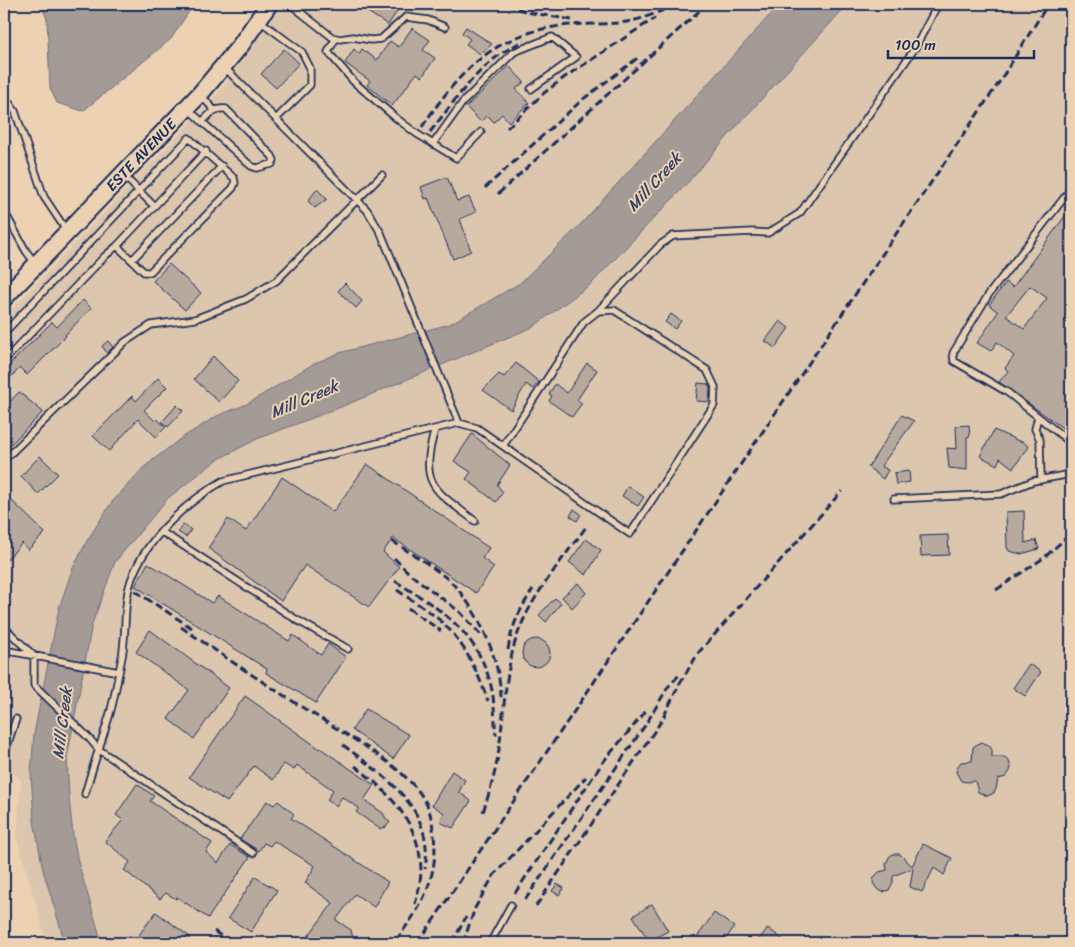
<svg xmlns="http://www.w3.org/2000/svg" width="1075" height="947" viewBox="0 0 1075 947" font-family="Sriracha,sans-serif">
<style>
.built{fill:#dcc6ad}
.water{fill:#a49a96;stroke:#6d6f80}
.building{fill:#b8a99e;stroke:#1b2f5e;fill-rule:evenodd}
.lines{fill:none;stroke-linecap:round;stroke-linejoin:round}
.lane-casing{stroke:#1b2f5e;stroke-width:9}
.secondary-casing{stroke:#1b2f5e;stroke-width:20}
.lane{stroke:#ecd2b3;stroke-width:5.5}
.secondary{stroke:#ecd2b3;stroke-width:16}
.rail{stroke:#1b2f5e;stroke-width:3;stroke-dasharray:8 4;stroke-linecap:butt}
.labels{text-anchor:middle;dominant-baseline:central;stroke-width:4;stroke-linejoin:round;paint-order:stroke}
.street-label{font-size:15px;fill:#1b2f5e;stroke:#ecd2b3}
.water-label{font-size:16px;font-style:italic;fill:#364469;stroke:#ecd2b3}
</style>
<rect width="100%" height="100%" fill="#ecd2b3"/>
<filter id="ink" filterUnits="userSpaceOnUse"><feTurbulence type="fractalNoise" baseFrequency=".02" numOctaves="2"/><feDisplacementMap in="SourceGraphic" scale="10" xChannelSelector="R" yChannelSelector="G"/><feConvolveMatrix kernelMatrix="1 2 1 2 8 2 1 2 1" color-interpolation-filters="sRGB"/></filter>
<g filter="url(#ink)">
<!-- built -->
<path class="built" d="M281 4H1071V943H47L17 838 21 780 4 765V318L222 89Z"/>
<!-- water -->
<path class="water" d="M41 4H194L171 39 83 111 57 103 50 88 47 19Z
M780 4H848L729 135 682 189 591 284 533 327 336 409 257 439 217 460 168 498 115 562 92 624 67 758 69 798 73 835 78 862 102 943H65L43 870 34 821 31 773 34 734 59 608 72 570 88 539 112 502 144 467 180 439 217 416 247 404 313 364 339 353 450 324 520 283 580 225Z"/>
<!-- building -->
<path class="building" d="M371 4H402L388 25 366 11Z
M466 27 492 44 480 54 466 44 470 39 462 33Z
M412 28 430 40 423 50 435 58 422 77 417 73 392 106 367 85 370 81 345 63 354 49 359 54 362 49 377 60 390 41 399 47Z
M284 49 299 63 276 88 261 74Z
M509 66 524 82 516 89 529 103 509 122 502 114 494 122 487 115 481 122 466 107Z
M447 177 457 201 469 197 476 212 460 219 471 251 453 259 428 198 425 199 421 187Z
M317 189 327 199 315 208 308 201Z
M1071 208V434L999 382 1008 371 1005 368 1014 356 997 342 991 351 977 343 998 312 989 305 1006 282 1013 287ZM1030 286 1047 298 1024 329 1006 316Z
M169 264 201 293 185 310 153 281Z
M345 283 362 301 356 308 338 291Z
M83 300 91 308 65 335 66 336 27 375 20 368 4 384V371L13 361 52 322 57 327Z
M671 314 681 321 675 329 665 322Z
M780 321 789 328 775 348 765 341Z
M108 341 113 347 107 353 102 346Z
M213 356 238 381 219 402 194 379Z
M516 363 539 382 533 389 526 384 511 410 483 390 499 374 504 377Z
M587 363 597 370 577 400 582 403 572 417 549 401 552 396 549 394 555 384 567 393Z
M158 378 167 387 144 410 155 421 157 419 166 427 156 437 138 419 109 451 93 436 132 396 136 401Z
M698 383 708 384 710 388 709 402 696 401Z
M19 392 43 412 4 451V408Z
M177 405 183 411 168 427 162 422Z
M902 415 914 421 881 466 888 470 883 479 868 467Z
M969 425 970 436 967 437V470L949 468 947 448 957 449 956 426Z
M994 430 1021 442 1022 441 1029 447 1013 468 1000 458 997 465 980 456Z
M472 434 510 465 497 485 503 492 496 502 466 479 471 472 454 461Z
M40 456 58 474 38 494 21 476Z
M367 464 489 548 482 558 494 567 476 593 393 538 383 552 399 567 369 607 305 565 281 601 208 548 228 519 246 531 282 477 333 512Z
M909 471 910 482 896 484 894 473Z
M628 486 644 497 638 506 622 496Z
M4 493 45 533 28 550 22 543 4 563Z
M574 509 581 514 577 521 570 516Z
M1024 511 1025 543 1036 540 1039 549 1021 554 1009 551 1007 547 1006 512Z
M183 524 191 530 186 537 178 532Z
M948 535 949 555 921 556 920 536Z
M586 539 601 550 586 575 569 562Z
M148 563 212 603 218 596 289 641 293 635 321 655 328 644 346 657 316 703 266 673 267 669 135 586Z
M578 583 586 593 572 608 562 597Z
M555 598 561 603 546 622 539 615Z
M150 630 229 688 194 739 168 719 189 690 136 652Z
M522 653a14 14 0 1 1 28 0a14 14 0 1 1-28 0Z
M1029 664 1041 672 1025 696 1013 688Z
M245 696 320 749V748L374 785 364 800 383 813 386 819 390 822 385 828 383 827 380 829 356 812 359 808 342 797 336 806 327 800 333 790 297 765 294 770 284 764 273 780 254 766 227 802 189 777Z
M366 709 409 735 393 759 352 730Z
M981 742 989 745 992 750V757H1004L1008 759 1011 767 1010 771 1006 777 998 779 996 789 994 793 987 796 978 792 975 781 967 782 961 781 956 772 958 766 961 762 972 761 973 747Z
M452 771 465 780 459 792 471 801 453 828 440 822 444 813 432 805Z
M137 784 154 796 150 801 212 843 206 852 218 863 230 845 250 857 208 918 177 897 176 899 166 893 160 899 124 870 130 862 105 841 123 820 116 815Z
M267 801 274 805 278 801 294 814 291 818 388 882 374 907 355 894 336 920 351 930 354 943H312L306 939 333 903 305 883 315 866 274 841 270 846 264 843 259 851 240 839Z
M923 844 952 858 944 875 934 868 922 892 910 887 913 868 893 876V882L889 890 883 892 877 889 873 883 874 877 879 872 887 870 886 864 889 857 893 854H900L912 866Z
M255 877 277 890 251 932 228 918Z
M557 884 564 888 559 895 552 891Z
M652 904 668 931 649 941 633 916Z
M156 912 190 937 186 943H133Z
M714 913 734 927 723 943H693Z
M768 928 787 943H756Z"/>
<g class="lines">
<defs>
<path id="lane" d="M290 4 332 37 340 39 353 37 371 40 381 39 406 17 428 20 445 27
M260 21 302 52 310 68V85L276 119
M336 38 328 52 354 82 396 118 417 134 456 158 481 132
M225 68 367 210 381 233 459 423
M201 95 214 110
M4 96 15 111 44 197 66 230
M188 109 251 166 257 168 272 164 274 160 272 156 226 109C215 107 210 114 202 122
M433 144 463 102 514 52 552 37 576 57 531 89
M124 176 154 206
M1071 189 989 294 953 353 954 361 1007 392 1071 443
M4 211 26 251 35 263
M117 246 206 151
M132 260 222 166
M598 311 660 245 673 236 752 232 768 233 800 213 915 48 938 4
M4 333 189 138 234 178 235 183 233 188 150 272H144L117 246 105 256 4 361
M1038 417 1035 429 1040 440 1041 480
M435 429C419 485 433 489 475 521
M4 460 125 342 151 325 195 319 246 299 276 281 382 175
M894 499 1001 494 1033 481 1071 474
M162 532 297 620 348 649
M4 627 34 656V685L89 738 98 749 253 853
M4 650 119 672
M4 750H6L7 746 16 719
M85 794C93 765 103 738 111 710 115 694 118 678 121 662 126 641 124 619 127 598 133 550 183 504 223 481L459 423 477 428 630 534 714 405 715 387 707 370 614 310 598 311 584 322 503 446
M490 943 511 905"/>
<path id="secondary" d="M4 298 200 94 240 46 269 4"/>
</defs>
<!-- lane casing -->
<use href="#lane" class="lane-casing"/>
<!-- secondary casing -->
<use href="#secondary" class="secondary-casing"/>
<!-- lane -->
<use href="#lane" class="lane"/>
<!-- secondary -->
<use href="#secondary" class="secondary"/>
<!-- rail -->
<path class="rail" d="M506 4 527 12 572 20
M422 127C456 76 490 37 554 27 575 23 597 25 619 23 639 21 658 13 676 4
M507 128 544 93 565 77 655 18
M430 132C457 98 482 59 524 41
M485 188 582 100 639 57
M498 194 707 4
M392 541C412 554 435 567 452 583 479 611 500 659 501 698
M394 558 410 574 460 612 481 635
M395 581C437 607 476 630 490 682 495 699 494 718 496 735
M397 590C413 601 430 611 444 624 465 644 479 675 488 701
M996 590 1045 557 1071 533
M135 591 192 628
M408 608 441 631
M181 627C226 658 271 688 318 717 351 738 408 768 426 803 431 813 433 826 434 836 437 858 432 880 423 899 416 914 404 929 394 943
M508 650C511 626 521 608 533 589
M343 745C385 777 435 808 425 869
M355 766C401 801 435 843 415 904
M483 812C490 791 496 771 499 749 505 706 505 658 524 619 539 587 565 556 586 527
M515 893 603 762 646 711
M525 900 646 724 668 687 681 673
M536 906 662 720 680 683 699 652 842 491
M214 931 231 943
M265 938 270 943
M418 943 896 234 998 84 1048 4
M452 943 466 917
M463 943 475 908 494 875 586 777"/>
</g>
</g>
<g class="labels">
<!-- street labels -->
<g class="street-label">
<text transform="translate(141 155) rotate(-46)">ESTE AVENUE</text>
</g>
<!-- water labels -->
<g class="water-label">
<text transform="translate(654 182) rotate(-48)">Mill Creek</text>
<text transform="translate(304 399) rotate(-23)">Mill Creek</text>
<text transform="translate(62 723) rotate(-83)">Mill Creek</text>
</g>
</g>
<!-- margin -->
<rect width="1075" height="947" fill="none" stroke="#ecd2b3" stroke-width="20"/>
<rect x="10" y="10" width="1055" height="927" fill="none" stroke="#1b2f5e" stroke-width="2" filter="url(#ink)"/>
<!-- scale -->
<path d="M888 50v8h146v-8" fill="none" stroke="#1b2f5e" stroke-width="2.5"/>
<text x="895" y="50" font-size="15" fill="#1b2f5e" stroke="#ecd2b3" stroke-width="4" paint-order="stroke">100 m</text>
</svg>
